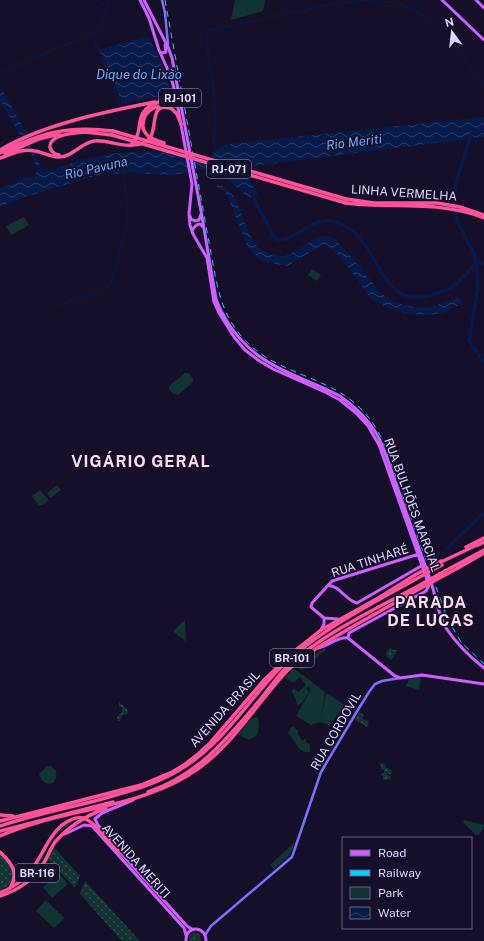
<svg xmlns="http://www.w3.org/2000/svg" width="484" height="941" viewBox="0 0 484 941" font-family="'Public Sans',sans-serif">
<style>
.grass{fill:url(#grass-dots)}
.park{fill:#113334}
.water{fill:url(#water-waves)}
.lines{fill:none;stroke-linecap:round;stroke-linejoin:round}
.stream{stroke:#071b4a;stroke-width:1}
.river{stroke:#071b4a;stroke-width:3.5}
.secondary{stroke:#7c6eff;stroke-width:2.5}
.primary{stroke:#cf5eff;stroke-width:3}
.highway{stroke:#ff5298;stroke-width:3.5}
.rail{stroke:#03d3ff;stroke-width:1;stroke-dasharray:6 5;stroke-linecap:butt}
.highway-bridge{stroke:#ff5298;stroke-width:3.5}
.labels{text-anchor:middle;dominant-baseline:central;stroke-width:3.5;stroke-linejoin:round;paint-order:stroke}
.shield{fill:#150f2a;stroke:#a29bbf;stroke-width:1}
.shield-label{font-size:11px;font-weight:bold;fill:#dfd7ff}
.street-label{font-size:12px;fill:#dfd7ff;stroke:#150f2a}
.water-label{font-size:13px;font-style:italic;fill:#65acff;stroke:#150f2a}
.district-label{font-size:16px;font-weight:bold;letter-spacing:1px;fill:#ffd9ee;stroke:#150f2a}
</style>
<defs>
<pattern id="grass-dots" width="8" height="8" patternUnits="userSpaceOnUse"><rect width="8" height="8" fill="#113334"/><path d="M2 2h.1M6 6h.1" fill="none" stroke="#335052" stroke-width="1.8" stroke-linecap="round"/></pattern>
<pattern id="water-waves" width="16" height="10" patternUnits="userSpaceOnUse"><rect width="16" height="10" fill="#071b4a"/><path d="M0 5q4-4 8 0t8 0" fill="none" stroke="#2b3b65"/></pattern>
</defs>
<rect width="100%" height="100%" fill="#150f2a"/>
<!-- grass -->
<path class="grass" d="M390 648 394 650H398L391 660 387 657 386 653Z
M119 702 127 709 128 713 125 715 123 714 120 721H118L117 717 122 712V707H119Z
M359 712 364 715 362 719 369 721 367 727 355 720Z
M380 763 386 764 385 767 392 770 391 774H386L391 777V779L383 780V776L381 775 384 772V770L381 769Z
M74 819H78C69 824 61 830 54 838 39 858 39 875 14 888 9 891 6 893 0 894L21 883 28 876 49 842 62 826Z
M53 846 80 876 75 888 47 859Z
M0 854C3 857 8 860 10 863 17 875 11 886 0 891Z
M85 881 140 941H122L80 894Z
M194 932 200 935 201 941H189V936Z"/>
<!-- park -->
<path class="park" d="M235 0H265L263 11 231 20Z
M24 217 29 225 11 235 6 226Z
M312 269 321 275 317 281 308 275Z
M185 373H189L193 379 192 383 178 395 173 394 169 389 170 385Z
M57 485 61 490 50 498 47 493Z
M40 490 48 499C47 503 43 505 39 506L32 496Z
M185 620 186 640 185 641 174 632V630Z
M324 648 326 650 301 670 298 666Z
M293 669C298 670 319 688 325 692L321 718 326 693 345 705 329 725 320 722 311 725 296 716 310 691 309 686 306 689 309 692 301 704 297 705 296 699 291 691 294 688 298 692 306 685 300 677 293 683 285 678Z
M421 676 419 690 406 686 410 678Z
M257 717H258L259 726 257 735 249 740 238 734 251 719Z
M292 726 298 730V734L302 741 306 738V742L310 745V752C298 754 295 740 288 733Z
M47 766H51L56 771C59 787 43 788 39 774Z
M464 820 484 825V827L479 835H476L463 822Z
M296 841 289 856 274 869 270 865Z
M59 873 68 884 52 898 43 887Z
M46 900 64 918 54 928 36 911Z"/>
<!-- water -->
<path class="water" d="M143 37H149L166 72 170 94 122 104 114 80 99 49 107 48Z
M0 86 28 136 30 146 34 150 41 169 54 170 80 160 118 153 152 151 211 157 216 150 228 144 484 117V137L246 167V175L258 193 250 199 223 175 212 170H202L172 175 147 174 131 172 123 174 104 173 25 197 0 207V188L16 183 23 178 34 177 38 170 32 157 30 150 21 137 0 100Z
M217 184C245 190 239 236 265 252 271 255 279 256 285 257L319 237 328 236 336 240 356 262 380 292 394 302 413 307 428 308 458 297 461 299 462 304 443 313 431 315 408 314 383 306 371 299 343 260 327 245H323L287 266 261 261 247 246 228 197 224 191 216 188Z"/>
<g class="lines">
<!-- stream -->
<path class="stream" d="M97 0 108 7
M371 0C384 1 399 3 410 8 440 22 466 61 484 87
M410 7 417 0
M91 33 113 83 119 104
M66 45 98 30 104 19 110 1
M50 51 65 45
M34 58 49 52
M28 61 33 59
M0 71H1
M3 71 27 61
M217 150 213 144 215 121 213 86 208 53 206 31 295 12H303L319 6 368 0
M55 306 98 293 111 284 128 222V211L123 174"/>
<!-- river -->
<path class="river" d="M471 135 456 183 455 196 457 221 475 256 476 263 478 286 469 341 484 362
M251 193 272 234 278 240C299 240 312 214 337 222 347 226 356 233 363 242 381 265 388 305 427 296 438 294 448 290 457 283 464 277 470 269 476 263H484
M448 547 484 513"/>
<!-- secondary -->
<path class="secondary" d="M162 0 165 13 168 44
M205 935 211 926 292 857 321 772 356 713 369 692 375 684 382 681 400 678"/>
<!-- primary -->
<path class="primary" d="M140 0 149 18 159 50 171 77 175 92 192 184 189 214 190 225 193 234 207 258 214 302 219 313 234 337 245 350 258 360 273 369 327 393 340 400 356 413 368 426 379 445 429 585 426 591 349 633 348 638
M144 0 168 47 172 58 201 211 216 299C219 309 225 318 230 326 261 370 296 373 340 396 354 406 367 418 376 433 385 448 389 465 395 481 407 515 419 548 431 582 436 598 438 614 446 628 456 643 470 657 484 668
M442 0 484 40
M476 0 484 8
M160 52 163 53 166 52 165 45
M190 216 191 219 195 221 199 220 201 214
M192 231C194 227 196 224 200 224L203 227
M327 586C339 584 346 601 357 603L423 565
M338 619 324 618 311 607 312 603 332 581 419 554
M321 630 324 624V618
M348 638 395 676 400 678 422 675 484 684
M318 648C328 646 339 636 348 638
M65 834 84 825 92 826 184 928 186 935
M117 848 98 825 95 819 102 813 133 800
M120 852 187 926 192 929
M186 941C185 925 206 925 206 941"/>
<!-- highway -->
<path class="highway" d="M161 101 173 97 175 92
M172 109 177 114 181 124
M143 128C142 114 151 106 164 106
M85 132 112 135
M132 143C143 134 136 118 146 109 150 105 157 103 163 100
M0 150C44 124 105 112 155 102
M0 153C41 133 67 125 113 131
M5 154 39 139 59 134
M59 155C54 154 51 152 50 147 49 134 76 133 85 132
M0 158C12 154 22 148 35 151 43 152 50 157 58 157 71 158 81 143 94 141 106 139 119 147 133 145 140 145 147 143 151 136 157 126 150 100 172 109
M346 199 374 203H437L460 207 484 215
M346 203C392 209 440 200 484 218
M478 545 484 542
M466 547 484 538
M439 563 479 544
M458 568 484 553
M445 571 484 550
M148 792C198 775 226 740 259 701 268 690 276 678 286 668 325 632 374 610 420 585
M0 815 13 816
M0 821 141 785 172 772 184 765 197 755 210 743 265 679 297 649 321 630 380 597 415 575
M0 826C33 815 68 808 102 799 130 791 157 784 181 769 223 744 248 700 282 666 321 629 370 605 416 579
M95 826 114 847 121 853
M0 831 113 802
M0 836C60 809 130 810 187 776 230 751 254 706 287 671 306 653 330 640 352 627 375 614 398 601 421 588
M0 852C12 863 19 873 10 888
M0 893C21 884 31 873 42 853 48 842 53 833 62 825
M0 896C19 890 35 879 45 861 48 855 51 848 55 842 68 827 88 815 106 808"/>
<!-- rail -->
<path class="rail" d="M165 0 212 259C217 285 220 306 235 328 264 370 309 371 347 397 365 410 378 427 385 447L448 620 461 642 484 664"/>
<!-- highway-bridge -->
<path class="highway-bridge" d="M143 128C146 138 155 140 164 143
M113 131 346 199
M112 135 346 203
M415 575 441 561
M416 579 442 565
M420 585 445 571
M421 588 458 568
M62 825C75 816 83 814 95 826"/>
</g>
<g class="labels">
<!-- shield labels -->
<g class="shield">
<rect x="159" y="89" width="42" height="18" rx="3"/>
<rect x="207" y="160" width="44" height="18" rx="3"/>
<rect x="270" y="649" width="44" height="18" rx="3"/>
<rect x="15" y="864" width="44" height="18" rx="3"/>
</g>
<g class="shield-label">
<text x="180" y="98">RJ-101</text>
<text x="229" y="169">RJ-071</text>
<text x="292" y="658">BR-101</text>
<text x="37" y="873">BR-116</text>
</g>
<!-- street labels -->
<g class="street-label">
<text transform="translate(404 193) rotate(4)">LINHA VERMELHA</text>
<text transform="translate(412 505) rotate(70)">RUA BULHÕES MARCIAL</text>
<text transform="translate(370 561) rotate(-18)">RUA TINHARÉ</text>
<text transform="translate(225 709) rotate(-48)">AVENIDA BRASIL</text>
<text transform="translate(336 731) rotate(-60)">RUA CORDOVIL</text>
<text transform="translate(136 861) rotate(48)">AVENIDA MERITI</text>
</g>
<!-- water labels -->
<g class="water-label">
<text x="139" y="74">Dique do Lixão</text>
<text transform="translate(354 142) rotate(-7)">Rio Meriti</text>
<text transform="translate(96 168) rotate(-13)">Rio Pavuna</text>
</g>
<!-- district labels -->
<g class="district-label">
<text x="141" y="461">VIGÁRIO GERAL</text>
<text x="431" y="602">PARADA<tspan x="431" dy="18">DE LUCAS</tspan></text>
</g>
</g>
<!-- legend -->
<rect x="342" y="837" width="130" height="92" fill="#150f2a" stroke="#665f7f"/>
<rect x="350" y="850" width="20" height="6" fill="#cf5eff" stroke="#665f7f"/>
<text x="378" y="857" font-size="12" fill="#dfd7ff">Road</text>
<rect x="350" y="870" width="20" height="6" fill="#03d3ff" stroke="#665f7f"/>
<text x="378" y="877" font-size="12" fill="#dfd7ff">Railway</text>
<rect x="350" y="887" width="20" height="12" fill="#113334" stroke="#665f7f"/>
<text x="378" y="897" font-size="12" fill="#dfd7ff">Park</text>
<rect x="350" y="907" width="20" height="12" fill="url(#water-waves)" stroke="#665f7f"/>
<text x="378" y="917" font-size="12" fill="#dfd7ff">Water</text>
<!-- north arrow -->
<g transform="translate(452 32) rotate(345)" stroke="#150f2a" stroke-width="3" paint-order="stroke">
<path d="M0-3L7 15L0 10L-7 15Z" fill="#dfd7ff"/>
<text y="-6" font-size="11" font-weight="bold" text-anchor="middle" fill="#dfd7ff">N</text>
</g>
</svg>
